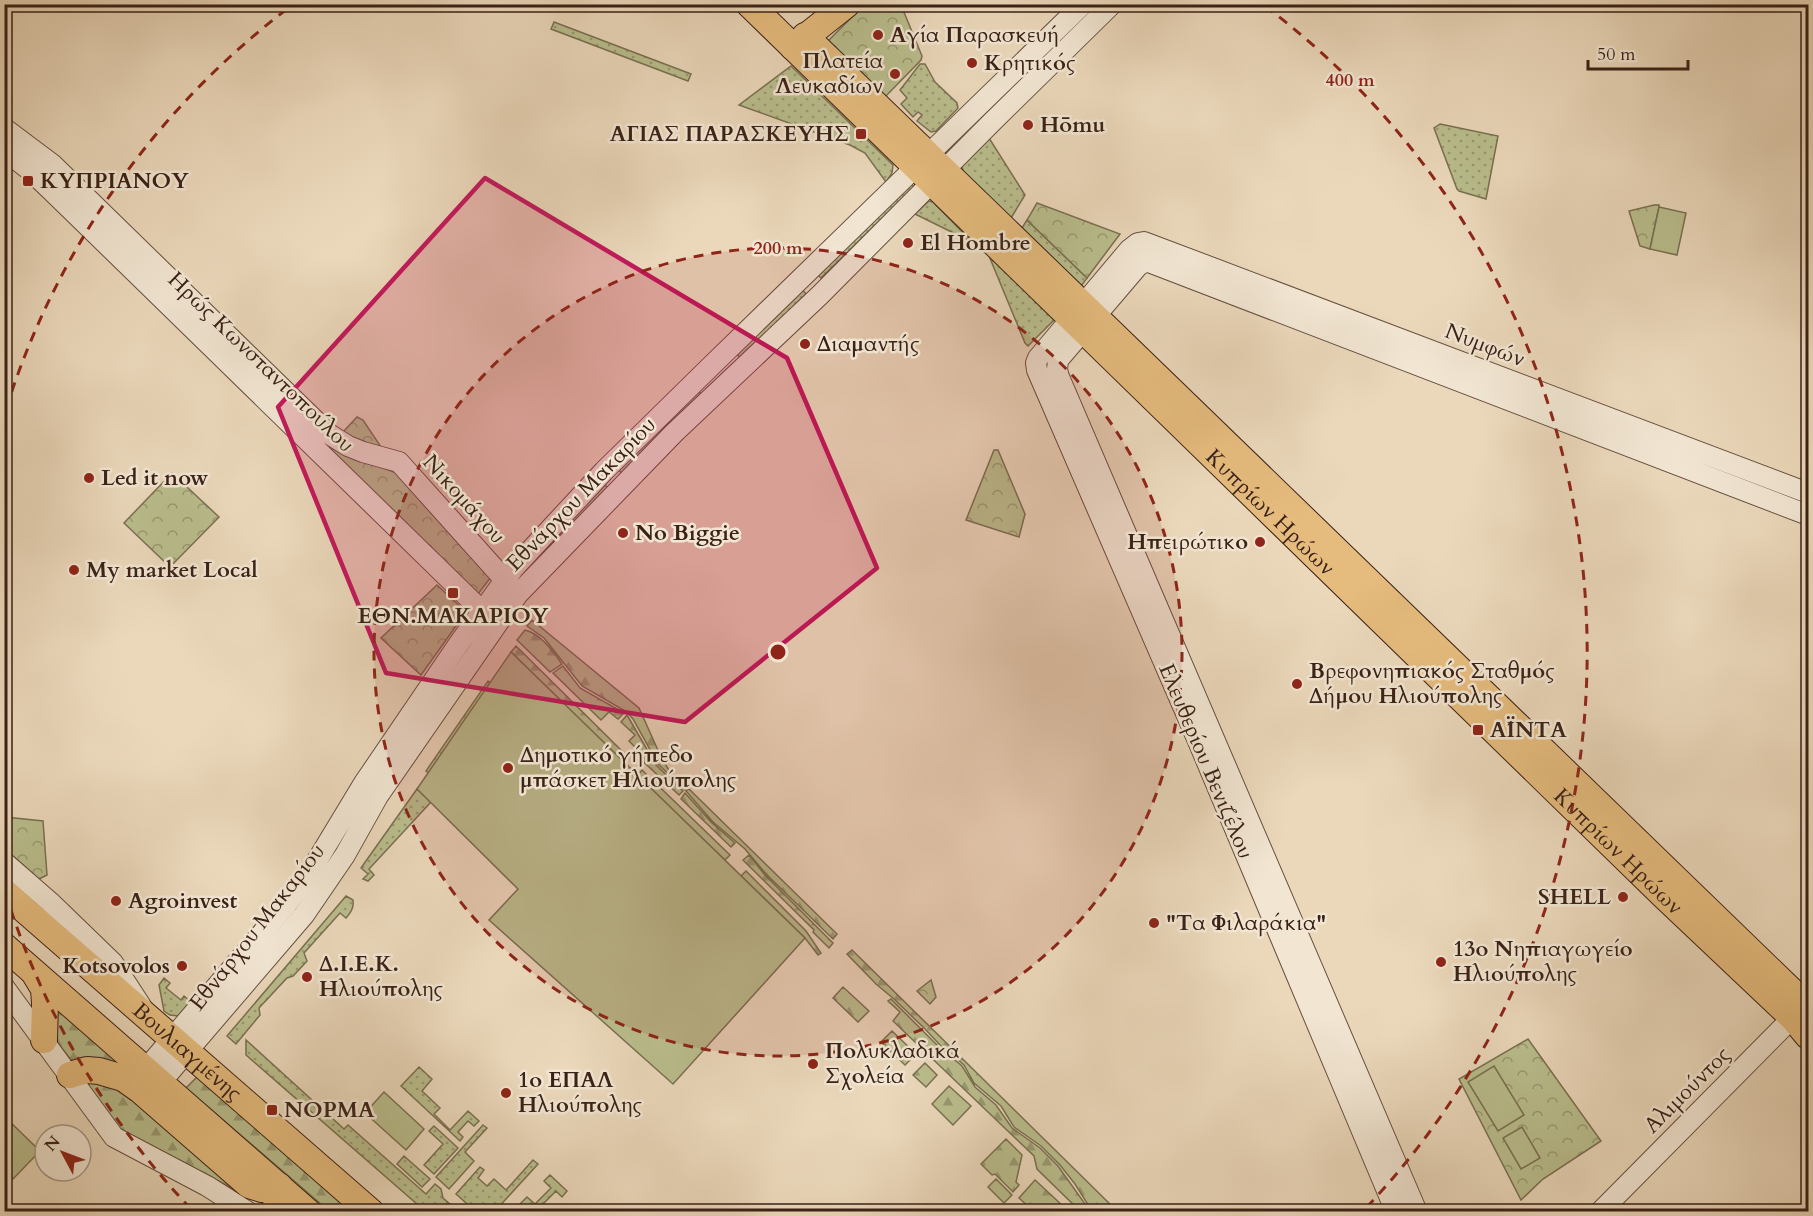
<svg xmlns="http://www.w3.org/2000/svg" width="1813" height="1216" viewBox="0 0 1813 1216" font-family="Cardo,serif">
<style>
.grass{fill:url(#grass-dots);stroke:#7a7052;stroke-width:1.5}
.forest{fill:url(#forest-firs);stroke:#7a7052;stroke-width:1.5}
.park{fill:url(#park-crowns);stroke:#7a7052;stroke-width:1.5}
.garden{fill:#babe8e;stroke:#7a7052;stroke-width:1.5}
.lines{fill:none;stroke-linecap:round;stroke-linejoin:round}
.minor-casing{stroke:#664f40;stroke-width:22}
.major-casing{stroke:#3a2117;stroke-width:28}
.minor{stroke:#f2e6d3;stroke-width:20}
.major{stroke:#e6bc7e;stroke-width:26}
.marked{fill:#c2185b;fill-opacity:0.2;stroke:#c2185b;stroke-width:4.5;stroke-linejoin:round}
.ring{fill:none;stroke:#8f2418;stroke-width:3;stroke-dasharray:10 8}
.poi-dot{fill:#8f2418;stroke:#f2e6d3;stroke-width:2}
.labels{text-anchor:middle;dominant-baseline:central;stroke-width:5;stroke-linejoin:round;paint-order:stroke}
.poi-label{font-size:22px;font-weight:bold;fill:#3a2117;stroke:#f2e6d3;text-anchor:start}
.street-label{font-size:22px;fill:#3a2117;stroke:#f2e6d3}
.centre{fill:#8f2418;stroke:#f2e6d3;stroke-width:3}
.ring-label{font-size:18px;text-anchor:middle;font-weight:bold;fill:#8f2418;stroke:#f2e6d3;stroke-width:5;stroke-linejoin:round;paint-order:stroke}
</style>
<defs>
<pattern id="grass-dots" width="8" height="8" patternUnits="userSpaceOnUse" patternTransform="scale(1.5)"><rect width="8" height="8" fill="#babe8e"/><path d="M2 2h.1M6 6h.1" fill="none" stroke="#989a73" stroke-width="1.8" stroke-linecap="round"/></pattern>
<pattern id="forest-firs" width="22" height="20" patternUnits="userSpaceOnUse" patternTransform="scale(1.5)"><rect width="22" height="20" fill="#babe8e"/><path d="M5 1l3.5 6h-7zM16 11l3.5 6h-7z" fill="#989a73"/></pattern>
<pattern id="park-crowns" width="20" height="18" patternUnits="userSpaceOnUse" patternTransform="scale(1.5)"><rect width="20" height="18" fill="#babe8e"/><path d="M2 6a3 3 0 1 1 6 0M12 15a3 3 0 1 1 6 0" fill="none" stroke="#989a73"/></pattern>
</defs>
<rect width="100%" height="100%" fill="#ebd8bb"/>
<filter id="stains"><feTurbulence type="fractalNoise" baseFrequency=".00333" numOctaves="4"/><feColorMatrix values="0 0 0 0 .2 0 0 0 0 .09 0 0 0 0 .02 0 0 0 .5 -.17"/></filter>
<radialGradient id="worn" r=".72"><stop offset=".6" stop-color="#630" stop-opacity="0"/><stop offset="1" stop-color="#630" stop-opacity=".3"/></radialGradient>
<!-- grass -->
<path class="grass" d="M554 22 691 74 688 81 551 29Z
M920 64H925L935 82 957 103 958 108 936 131 931 132 917 121 922 115 918 112 913 117 901 104 907 98 900 90Z
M791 66 893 165 892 173 886 182 865 153 850 145 739 105Z
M1440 124 1498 136 1486 199 1459 191 1457 189 1434 128Z
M989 138 1025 195 1011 218 963 173 962 165Z
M909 182 914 187 821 278 816 273Z
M929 201 933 202 972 242 915 214Z
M1027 220 1087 278 1081 286 1022 228Z
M989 256 1054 320 1028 346 1025 343Z
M801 288 806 294 741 358 735 353Z
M697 390 702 395 622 474 618 469Z
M603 483 609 489 525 574 519 569Z
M488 681 496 688 431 775 426 771Z
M417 789 431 802 369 869 374 875 368 881 363 879 368 874 361 868Z
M346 896 353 900C354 908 351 912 346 918L340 913 304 953 307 961 293 976 287 978 259 1008 260 1015 236 1044 227 1036Z
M164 978 170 983 166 988 181 1000 184 996 191 1002 178 1016 170 1015 164 1011 159 985Z
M246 1040 344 1129 348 1125 426 1194 435 1184 441 1189 443 1198 458 1211H425L246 1055Z
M419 1067 432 1079 422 1091 440 1108 434 1114 450 1130 468 1111 479 1121 474 1126 468 1121 458 1132 463 1137 460 1141 401 1086Z
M483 1125 487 1128 465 1152 474 1161 449 1189 436 1177Z
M434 1126 458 1148 434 1174 424 1165 443 1144 429 1131Z
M404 1156 430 1179 422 1187 397 1164Z
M533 1160 538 1164 495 1211H475L456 1194 480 1167 484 1170 478 1178 487 1186 494 1179 506 1190Z
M550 1175 567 1191 562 1197 556 1191 536 1211H525L519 1205 527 1197 535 1204 551 1188 544 1181Z"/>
<!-- forest -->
<path class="forest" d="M532 620 639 708 661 757 670 772 687 787 685 790 658 764 633 719 627 712 582 686 544 638 527 626Z
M525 630C541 634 552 650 562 664L550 672 517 640Z
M516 646 625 754 620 759 511 652Z
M563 666 580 688 624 713 618 719 609 712 601 720 553 673Z
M627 715 656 765 683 791 679 795 634 753 637 749 629 741 635 735 621 722Z
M642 770 730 855 725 860 637 776Z
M689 789 837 934 833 939 766 874 745 849 713 822 686 791Z
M685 793 712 823 735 843 731 847 681 799Z
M749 855 765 875 833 943 829 948 813 932 814 930 743 860Z
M746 871 806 931 821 953 818 955 805 938 741 876Z
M852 950 1117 1211H1092L1075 1184 1060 1165 1041 1146 1014 1127 1001 1106 974 1083 964 1065 940 1045 925 1029 894 999 876 984 847 954Z
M843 987 869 1011 858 1022 833 998Z
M891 999 938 1046 962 1066 975 1087 996 1105 1012 1128 1040 1148 1058 1166 1090 1211H1080L1037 1169 1034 1156 893 1021 900 1012 888 1001Z
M53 1004 127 1070 76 1062 71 1060 51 1034Z
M892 1031 916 1054 905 1065 881 1042Z
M925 1063 937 1075 926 1087 913 1075Z
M197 1077 352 1211H329L186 1088Z
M87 1080 114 1082 249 1197 123 1131 118 1127 86 1084Z
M949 1086 971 1106 953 1125 932 1104Z
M1006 1139 1022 1155 1016 1182 1019 1185 1013 1192 995 1174 992 1175 981 1164Z
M996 1179 1012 1195 1004 1203 988 1187Z
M1035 1180 1064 1207 1060 1211H1033L1019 1198Z"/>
<!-- park -->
<path class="park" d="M864 5H901L922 56 921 60 885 97 827 42Z
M1037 203 1120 234 1087 278 1027 220Z
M1654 205H1659V207L1650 249 1640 246 1629 211Z
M357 417 363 420 381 447 379 452 343 432Z
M331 448 399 474 491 577 478 594 329 450Z
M994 450H998L1025 514 1019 537 966 520Z
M172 473 219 517 170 567 124 523Z
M437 585 466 612 421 675 381 638Z
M5 817 43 821 47 875 39 879 5 849Z
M931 980 936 997 930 1004 917 991Z
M1528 1039 1601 1141 1543 1179 1521 1200 1459 1079Z"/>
<!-- garden -->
<path class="garden" d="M1659 207 1686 213 1677 255 1650 249Z
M511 652 805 938 673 1084 489 920 518 889 417 789Z
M1494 1066 1524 1115 1498 1131 1468 1082Z
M384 1092 424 1129 406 1150 365 1113Z
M4 1116 40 1151 13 1179 5 1170Z
M1522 1127 1540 1158 1521 1169 1503 1138Z"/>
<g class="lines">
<defs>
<path id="minor" d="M4 128 52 164 329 434 348 446 363 452 399 462 512 588
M4 150 31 171 61 200 482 611
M4 862 50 902 113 963 141 1006
M4 987 114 1137 207 1186 248 1212
M146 1069 287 904 315 864 364 783 460 642 513 569 604 471 711 366 1083 4
M161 1082 304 915 345 855 378 796 518 594 674 433 820 295 991 123 1112 4
M1396 1212 1198 741 1037 370 1036 363 1038 358 1129 250 1138 243 1144 242 1808 493
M1417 1212 1059 377 1057 370 1058 360 1138 266 1146 261 1808 515
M1600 1212 1801 1009"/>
<g id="major">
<path id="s1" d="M749 4 1664 896 1793 1018 1808 1036"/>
<path d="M805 36 1808 1007"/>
<path d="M793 47 847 4"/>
<path id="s2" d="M4 892 371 1212"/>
<path d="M4 946 308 1212"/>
<path d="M35 974 44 989 45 1003 44 1040"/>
<path d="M70 1075 87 1070 99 1071 123 1078 140 1090 249 1185 262 1189 279 1186 275 1212"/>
</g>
</defs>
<!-- minor casing -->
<use href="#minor" class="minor-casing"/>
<!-- major casing -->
<use href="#major" class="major-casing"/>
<!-- minor -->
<use href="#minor" class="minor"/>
<!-- major -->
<use href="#major" class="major"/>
</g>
<!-- marked area -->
<path class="marked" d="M485 178 787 358 877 568 685 722 386 673 278 407Z"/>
<!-- distance rings -->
<circle cx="778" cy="652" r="404" fill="#8f2418" fill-opacity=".12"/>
<g class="ring">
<circle cx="778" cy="652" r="404"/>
<path d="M191 1209A809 809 0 0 1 6 895M6 409A809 809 0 0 1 291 6M1265 6A809 809 0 0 1 1365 1209"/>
</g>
<!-- markers -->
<g class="poi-dot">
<circle cx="878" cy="35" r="6"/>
<circle cx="972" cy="63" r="6"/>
<circle cx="895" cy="74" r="6"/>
<circle cx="1028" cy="125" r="6"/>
<rect x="855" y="128" width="12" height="12" rx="3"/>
<rect x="22" y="175" width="12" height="12" rx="3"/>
<circle cx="908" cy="243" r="6"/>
<circle cx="805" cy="344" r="6"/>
<circle cx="89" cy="478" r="6"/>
<circle cx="623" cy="533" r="6"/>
<circle cx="1260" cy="542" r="6"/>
<circle cx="74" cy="570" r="6"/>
<rect x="447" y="587" width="12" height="12" rx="3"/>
<circle cx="1297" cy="684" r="6"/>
<rect x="1472" y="724" width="12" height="12" rx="3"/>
<circle cx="508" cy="768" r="6"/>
<circle cx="1623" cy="897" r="6"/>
<circle cx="116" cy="901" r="6"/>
<circle cx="1154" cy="923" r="6"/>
<circle cx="1441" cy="962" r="6"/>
<circle cx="182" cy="966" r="6"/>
<circle cx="307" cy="977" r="6"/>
<circle cx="813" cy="1064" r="6"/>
<circle cx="506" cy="1093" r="6"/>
<rect x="266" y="1104" width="12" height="12" rx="3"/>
</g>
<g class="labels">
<!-- poi labels -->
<g class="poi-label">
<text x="890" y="35">Αγία Παρασκευή</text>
<text x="883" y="61" text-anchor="end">Πλατεία<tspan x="883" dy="25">Λευκαδίων</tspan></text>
<text x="984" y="63">Κρητικός</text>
<text x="1040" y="125">Hōmu</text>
<text x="849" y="134" text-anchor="end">ΑΓΙΑΣ ΠΑΡΑΣΚΕΥΗΣ</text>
<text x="40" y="181">ΚΥΠΡΙΑΝΟΥ</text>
<text x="920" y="243">El Hombre</text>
<text x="817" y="344">Διαμαντής</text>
<text x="101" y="478">Led it now</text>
<text x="635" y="533">Νο Biggie</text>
<text x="1248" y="542" text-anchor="end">Ηπειρώτικο</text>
<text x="86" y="570">My market Local</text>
<text x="453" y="616" text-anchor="middle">ΕΘΝ.ΜΑΚΑΡΙΟΥ</text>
<text x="1309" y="671">Βρεφονηπιακός Σταθμός<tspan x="1309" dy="25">Δήμου Ηλιούπολης</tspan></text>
<text x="1490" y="730">ΑΪ́ΝΤΑ</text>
<text x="520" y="755">Δημοτικό γήπεδο<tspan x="520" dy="25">μπάσκετ Ηλιούπολης</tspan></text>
<text x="1611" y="897" text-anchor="end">SHELL</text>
<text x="128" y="901">Agroinvest</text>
<text x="1166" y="923">"Τα Φιλαράκια"</text>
<text x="1453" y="949">13ο Νηπιαγωγείο<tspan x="1453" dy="25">Ηλιούπολης</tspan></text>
<text x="319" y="964">Δ.Ι.Ε.Κ.<tspan x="319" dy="25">Ηλιούπολης</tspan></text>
<text x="170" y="966" text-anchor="end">Kotsovolos</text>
<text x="825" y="1051">Πολυκλαδικά<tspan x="825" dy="25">Σχολεία</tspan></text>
<text x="518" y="1080">1ο ΕΠΑΛ<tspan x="518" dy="25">Ηλιούπολης</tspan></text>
<text x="284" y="1110">ΝΟΡΜΑ</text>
</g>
<!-- street labels -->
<g class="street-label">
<text transform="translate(1485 345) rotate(21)">Νυμφών</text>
<text transform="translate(261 362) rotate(44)">Ηρώς Κωνσταντοπούλου</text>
<text transform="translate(581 494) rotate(-46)">Εθνάρχου Μακαρίου</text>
<text transform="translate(464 499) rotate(48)">Νικομάχου</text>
<text stroke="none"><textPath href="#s1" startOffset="728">Κυπρίων Ηρώων</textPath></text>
<text transform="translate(1206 761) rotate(67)">Ελευθερίου Βενιζέλου</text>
<text stroke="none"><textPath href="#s1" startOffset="1214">Κυπρίων Ηρώων</textPath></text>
<text transform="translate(257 927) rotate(-52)">Εθνάρχου Μακαρίου</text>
<text stroke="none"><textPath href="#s2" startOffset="243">Βουλιαγμένης</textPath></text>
<text transform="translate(1687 1090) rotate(-45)">Αλιμούντος</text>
</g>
</g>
<circle cx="778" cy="652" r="9" class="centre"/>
<g class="ring-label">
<text x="1350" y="86">400 m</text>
<text x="778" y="254">200 m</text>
</g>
<!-- margin -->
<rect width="1813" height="1216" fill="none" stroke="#ebd8bb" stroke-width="24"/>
<rect x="6" y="6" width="1801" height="1204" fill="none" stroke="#3a2117" stroke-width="3"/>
<rect x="12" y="12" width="1789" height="1192" fill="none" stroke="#3a2117" stroke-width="1.5"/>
<!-- north arrow -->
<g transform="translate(63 1153) rotate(311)"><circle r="28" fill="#f2e6d3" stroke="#a89788" stroke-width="1.5"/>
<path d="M0-4.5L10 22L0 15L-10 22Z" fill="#8f2418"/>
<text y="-9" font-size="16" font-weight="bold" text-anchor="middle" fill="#3a2117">N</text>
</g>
<!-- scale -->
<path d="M1588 60v9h100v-9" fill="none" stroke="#3a2117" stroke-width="3"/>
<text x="1597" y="60" font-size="18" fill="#3a2117" stroke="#f2e6d3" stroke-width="4.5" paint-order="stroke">50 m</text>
<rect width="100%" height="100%" filter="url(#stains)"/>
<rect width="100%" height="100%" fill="url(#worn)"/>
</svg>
